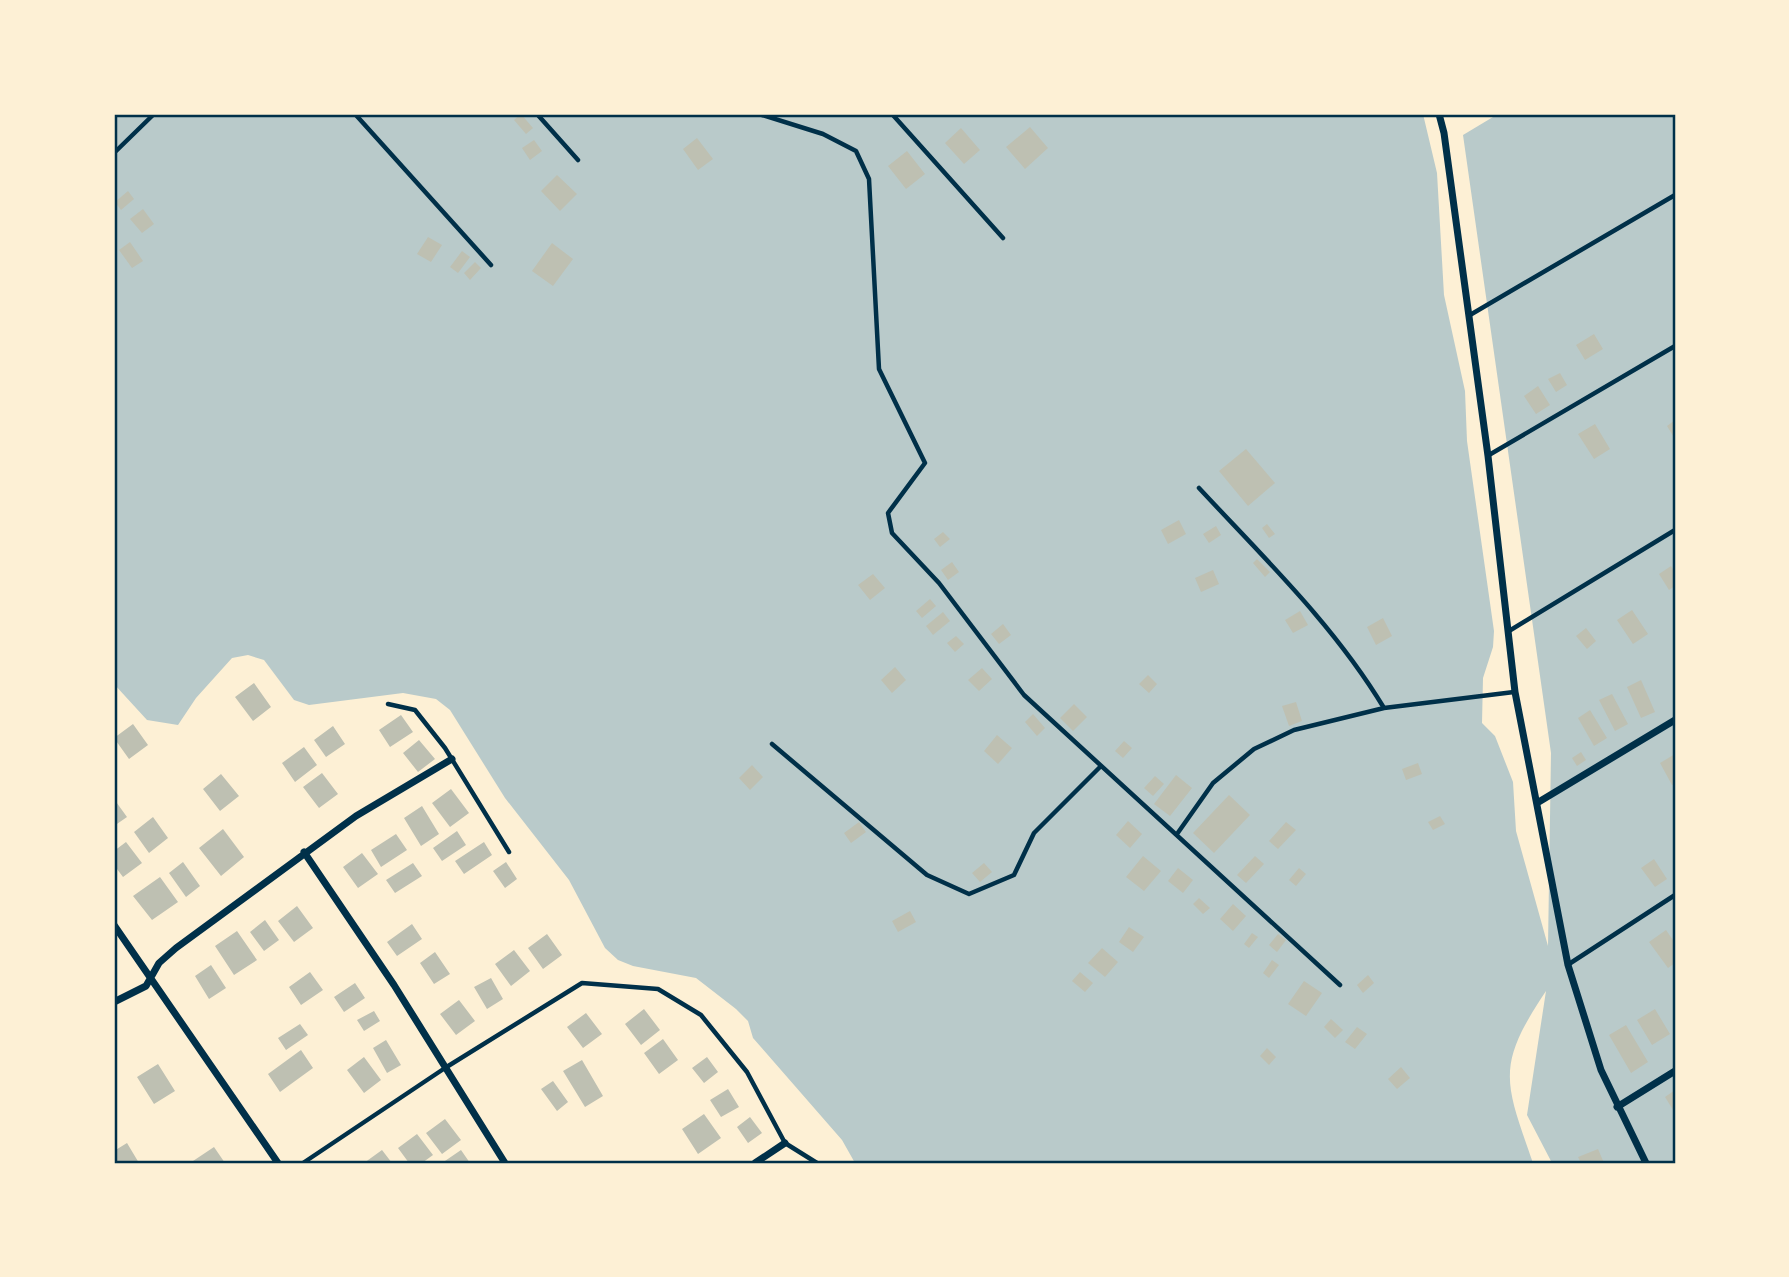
<svg xmlns="http://www.w3.org/2000/svg" width="1789" height="1277" viewBox="0 0 1789 1277" font-family="Manrope,sans-serif">
<style>
.green{fill:#b9caca}
.building{fill:#bec0b2}
.lines{fill:none;stroke-linecap:round;stroke-linejoin:round}
.service{stroke:#003049;stroke-width:4.5}
.minor{stroke:#003049;stroke-width:7}
.neatline{fill:none;stroke:#003049;stroke-width:2.5}
</style>
<rect width="100%" height="100%" fill="#fdf0d5"/>
<!-- green -->
<path class="green" d="M114 114H1423L1437 173 1444 295 1465 391 1467 441 1494 631 1493 647 1483 678 1482 723 1495 736 1513 782 1516 831 1548 946 1551 753 1463 135 1498 114H1675V1163H1552L1527 1115 1546 991C1495 1067 1505 1082 1533 1163H855L842 1140 753 1038 748 1021 736 1009 696 978 633 966 618 960 605 948 569 880 505 798 450 710 436 699 403 693 309 705 294 700 264 660 248 655 232 658 196 698 178 725 147 720 114 684Z"/>
<!-- building -->
<path class="building" d="M521 114 533 128 526 134 514 120Z
M1030 127 1048 148 1025 169 1006 147Z
M961 128 980 150 964 164 945 143Z
M697 138 713 159 698 170 683 149Z
M534 140 542 151 530 160 522 148Z
M907 151 925 174 906 189 888 166Z
M557 175 577 194 560 211 541 191Z
M128 191 134 199 121 210 115 202Z
M143 209 154 224 142 233 130 219Z
M428 237 442 245 431 262 417 254Z
M130 242 143 261 132 268 119 250Z
M552 243 573 259 553 286 532 271Z
M462 251 470 257 458 273 450 267Z
M475 262 481 268 470 280 464 273Z
M1594 334 1603 349 1585 360 1576 345Z
M1560 373 1567 385 1556 392 1548 379Z
M1538 386 1550 405 1536 414 1524 396Z
M1675 420V439L1667 426Z
M1595 424 1610 449 1594 459 1578 434Z
M1246 449 1275 483 1248 506 1219 471Z
M1179 520 1186 534 1168 544 1161 530Z
M1267 524 1275 534 1269 538 1262 528Z
M1216 526 1221 535 1209 543 1203 534Z
M943 532 950 539 940 547 934 539Z
M1257 559 1270 572 1265 577 1253 563Z
M952 562 959 572 948 580 941 570Z
M1671 566 1675 573V586L1669 590 1659 574Z
M1213 570 1219 584 1201 592 1195 578Z
M873 574 885 588 870 600 858 585Z
M930 599 936 606 922 618 916 611Z
M1632 610 1648 634 1633 644 1617 620Z
M1300 611 1308 625 1293 633 1285 620Z
M943 612 950 621 933 635 926 626Z
M1383 618 1392 636 1376 645 1367 627Z
M1003 624 1011 635 999 644 991 634Z
M1586 628 1596 641 1587 649 1576 636Z
M956 636 964 644 955 652 947 643Z
M895 667 906 680 892 693 881 680Z
M982 668 992 679 979 691 968 680Z
M1148 675 1157 684 1149 693 1139 684Z
M1641 680 1655 712 1641 718 1627 687Z
M254 683 271 707 253 721 235 697Z
M1612 694 1628 724 1615 731 1599 700Z
M1296 702 1302 721 1289 726 1282 706Z
M1074 704 1087 717 1073 731 1060 718Z
M1590 710 1607 738 1594 746 1578 718Z
M1033 714 1045 728 1037 736 1025 722Z
M401 715 413 732 390 747 379 730Z
M133 724 148 745 129 759 114 738Z
M333 726 345 744 326 757 314 740Z
M997 735 1012 748 998 764 984 751Z
M419 740 435 759 418 772 403 753Z
M1124 741 1132 748 1123 758 1115 751Z
M304 747 317 765 295 782 282 763Z
M1581 752 1586 760 1577 766 1572 758Z
M1675 754V784L1672 785 1660 763Z
M1418 763 1422 774 1406 780 1402 769Z
M752 765 763 777 750 790 739 778Z
M322 773 338 794 319 808 303 787Z
M221 774 239 796 220 811 203 789Z
M1176 775 1192 788 1170 816 1154 804Z
M1155 776 1164 784 1153 796 1144 788Z
M451 789 469 813 450 827 432 803Z
M1229 795 1250 815 1214 853 1193 833Z
M114 799 127 817 114 826Z
M422 806 439 834 421 846 404 818Z
M1440 816 1445 824 1433 830 1428 822Z
M153 817 168 838 149 853 134 832Z
M1128 821 1142 834 1130 848 1116 835Z
M859 822 866 832 851 843 844 833Z
M1286 822 1296 830 1278 849 1269 841Z
M223 829 244 857 221 876 199 848Z
M457 831 466 845 442 861 433 848Z
M396 834 407 850 381 867 371 850Z
M126 842 142 863 123 877 114 865V851Z
M484 842 492 855 464 874 455 861Z
M362 853 378 874 358 888 343 867Z
M1143 856 1161 871 1144 891 1126 877Z
M1255 856 1264 864 1246 883 1237 875Z
M1654 859 1667 879 1655 887 1641 868Z
M183 862 200 886 186 897 169 873Z
M506 862 517 879 505 888 493 871Z
M413 863 422 876 395 893 386 880Z
M984 863 992 872 980 882 972 873Z
M1178 868 1193 880 1183 893 1168 881Z
M1299 868 1306 874 1296 886 1289 880Z
M160 877 178 902 152 920 133 896Z
M1199 898 1210 908 1203 914 1193 904Z
M1233 904 1246 916 1233 931 1220 919Z
M297 906 313 928 294 942 278 921Z
M910 911 916 922 898 932 892 921Z
M265 920 279 940 264 951 250 932Z
M412 924 422 939 397 956 387 942Z
M1129 927 1144 937 1133 952 1119 942Z
M1666 930 1675 943V963L1668 968 1649 942Z
M237 931 257 960 234 975 215 946Z
M1252 933 1258 937 1249 948 1244 944Z
M547 934 562 955 543 969 528 948Z
M1278 934 1286 940 1277 952 1269 945Z
M1102 948 1118 962 1105 977 1088 963Z
M514 950 530 971 511 986 495 964Z
M435 952 450 974 434 984 420 963Z
M1272 960 1279 965 1269 978 1263 973Z
M211 965 226 988 209 999 195 976Z
M310 972 323 990 301 1005 289 987Z
M1080 972 1093 983 1085 992 1072 981Z
M1368 975 1374 983 1363 993 1357 985Z
M491 978 503 999 487 1009 474 987Z
M1304 981 1322 993 1306 1016 1288 1004Z
M355 983 365 998 344 1012 334 997Z
M459 1000 475 1021 456 1035 440 1014Z
M644 1009 660 1030 641 1045 625 1024Z
M1655 1009 1670 1034 1652 1045 1637 1020Z
M374 1011 380 1021 364 1031 357 1020Z
M586 1013 602 1034 583 1048 567 1027Z
M1331 1019 1343 1030 1335 1038 1324 1027Z
M300 1024 308 1035 286 1050 278 1038Z
M1626 1025 1648 1062 1631 1073 1609 1035Z
M1357 1027 1367 1034 1355 1049 1345 1042Z
M663 1039 678 1060 659 1074 644 1053Z
M386 1040 401 1065 387 1073 373 1048Z
M1267 1048 1276 1057 1269 1065 1260 1056Z
M301 1050 313 1068 280 1092 268 1074Z
M364 1057 381 1080 364 1093 347 1070Z
M707 1057 718 1072 704 1083 692 1068Z
M582 1060 603 1096 585 1107 563 1071Z
M158 1064 175 1091 154 1104 137 1077Z
M1401 1067 1410 1078 1397 1089 1388 1079Z
M553 1081 568 1102 557 1111 541 1089Z
M728 1089 739 1107 721 1117 710 1100Z
M1675 1090V1113L1665 1097Z
M704 1114 721 1138 698 1154 682 1129Z
M750 1117 762 1133 748 1143 737 1127Z
M445 1119 461 1140 442 1154 426 1133Z
M417 1134 433 1155 422 1163H409L398 1148Z
M127 1143 139 1163H118L114 1156V1151Z
M214 1147 225 1163H190Z
M1598 1149 1604 1163H1581L1578 1157Z
M382 1150 392 1163H364Z
M461 1150 470 1163H442Z"/>
<g class="lines">
<!-- service -->
<path class="service" d="M355 114 491 265
M537 114 578 160
M759 114 823 134 856 151 869 179 879 369 925 463 888 513 892 533 939 583 1024 695 1340 985
M892 114 1003 238
M114 153 154 114
M1470 315 1675 195
M1489 455 1675 346
M1199 488C1264 558 1334 625 1384 708
M1509 631 1675 530
M388 704 415 710 445 748 509 852
M772 744 927 875 969 894 1014 875 1034 833 1101 766
M1177 834 1213 783 1254 749 1294 730 1384 708 1514 692
M1569 964 1675 895
M303 1163 445 1068 582 983 658 989 701 1015 747 1072 785 1143 817 1163"/>
<!-- minor -->
<path class="minor" d="M1439 114 1444 133 1488 456 1515 692 1568 965 1601 1070 1646 1163
M1537 803 1675 720
M304 852 394 985 505 1163
M114 925 278 1163
M114 1002 146 986 159 963 176 948 356 816 452 759
M1617 1107 1675 1071
M755 1163 785 1143"/>
</g>
<!-- border -->
<rect width="1789" height="1277" fill="none" stroke="#fdf0d5" stroke-width="231"/>
<rect x="116" y="116" width="1558" height="1046" class="neatline"/>
</svg>
